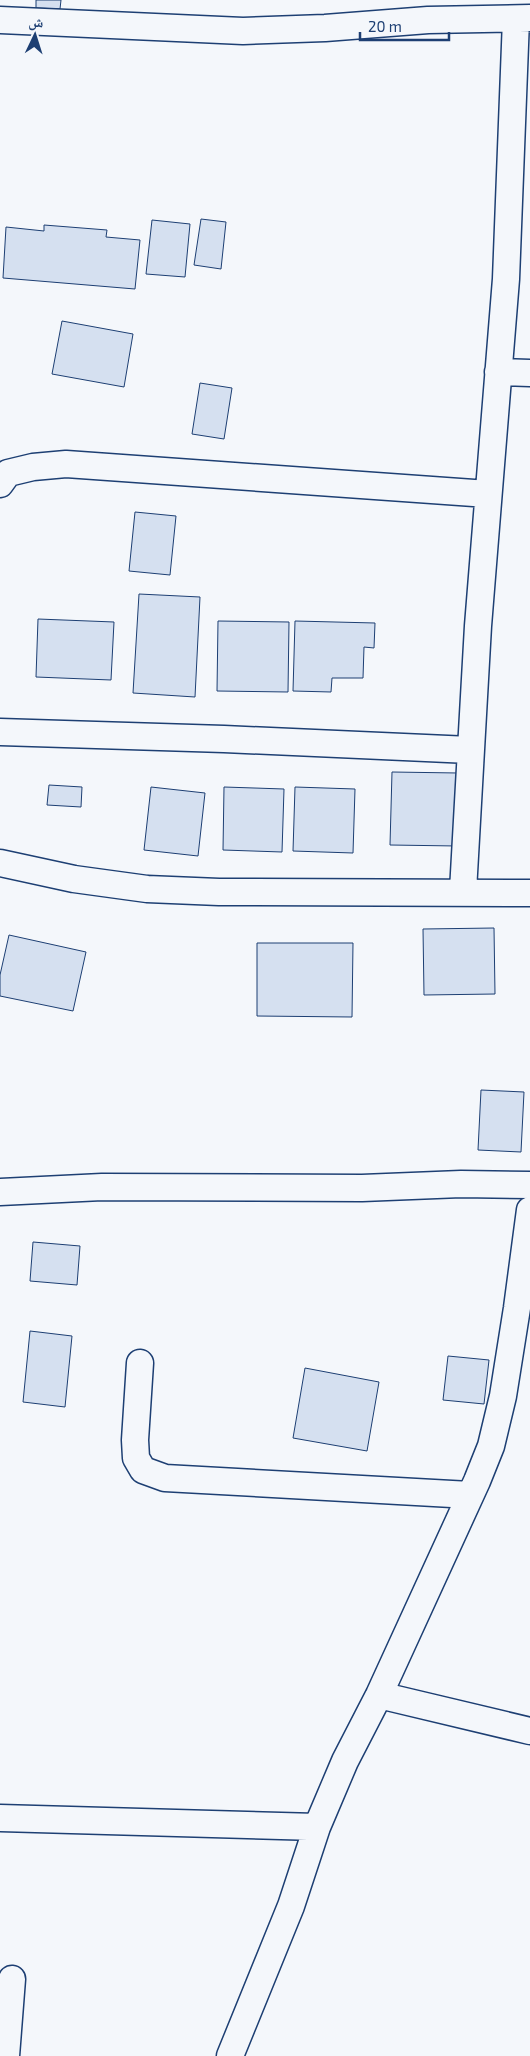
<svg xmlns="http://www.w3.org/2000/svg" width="530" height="2056" viewBox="0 0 530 2056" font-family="'Exo 2','Noto Naskh Arabic',sans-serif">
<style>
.building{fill:#d5e0f0;stroke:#1d3f73}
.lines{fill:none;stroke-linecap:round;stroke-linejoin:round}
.minor-casing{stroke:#1d3f73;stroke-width:29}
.minor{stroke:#f4f7fb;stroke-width:26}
</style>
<rect width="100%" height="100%" fill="#f4f7fb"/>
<!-- building -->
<path class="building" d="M36 0H61L60 9 36 8Z
M201 219 226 222 221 269 194 265Z
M152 220 190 224 185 277 146 274Z
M44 225 107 230 106 237 140 240 135 289 3 278 6 227 44 231Z
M62 321 133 334 124 387 52 374Z
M200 383 232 388 224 439 192 434Z
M135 512 176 516 170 575 129 571Z
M139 594 200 597 195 697 133 693Z
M38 619 114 622 111 680 36 677Z
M218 621 289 622 288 692 217 691Z
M295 621 375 623 374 648 364 647 363 678H332L331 692 293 691Z
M392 772 458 773 457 846 390 845Z
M49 785 82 787 81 807 47 805Z
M151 787 205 793 198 856 144 850Z
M224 787 284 789 282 852 223 850Z
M295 787 355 789 353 853 293 851Z
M494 928 495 994 424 995 423 929Z
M9 935 86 952 73 1011 0 996V975Z
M257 943H353L352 1017 257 1016Z
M481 1090 524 1092 521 1152 478 1150Z
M33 1242 80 1246 77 1285 30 1281Z
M30 1331 72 1336 65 1407 23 1402Z
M448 1356 489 1360 484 1404 443 1400Z
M305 1368 379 1382 367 1451 293 1438Z"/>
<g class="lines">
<defs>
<path id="minor" d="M0 20 243 31 325 28 428 20 530 18
M498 372 530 373
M0 484 8 473 33 467 66 464 488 494
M0 732 224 739 470 750
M0 863 74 879 147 889 219 892 530 893
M463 891 478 626 506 279 516 19
M0 1192 102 1187 362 1188 461 1184 530 1185
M140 1363 135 1440 136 1458 143 1470 165 1478 470 1495
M379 1695 530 1731
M0 1818 317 1827
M6 2056 12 1979
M230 2056 291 1906 317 1827 345 1761 379 1695 477 1481 491 1446 503 1396 517 1308 530 1210"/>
</defs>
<!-- minor casing -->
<use href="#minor" class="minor-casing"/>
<!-- minor -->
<use href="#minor" class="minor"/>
</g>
<!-- north arrow -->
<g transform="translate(35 35) rotate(4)" stroke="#f4f7fb" stroke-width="4" paint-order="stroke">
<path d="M0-4L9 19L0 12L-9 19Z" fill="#1d3f73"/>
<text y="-8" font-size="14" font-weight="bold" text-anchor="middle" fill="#1d3f73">ش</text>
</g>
<!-- scale -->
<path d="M360 32v8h89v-8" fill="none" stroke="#1d3f73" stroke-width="2.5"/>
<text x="368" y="32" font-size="15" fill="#1d3f73" stroke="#f4f7fb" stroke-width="4" paint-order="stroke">20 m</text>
</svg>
